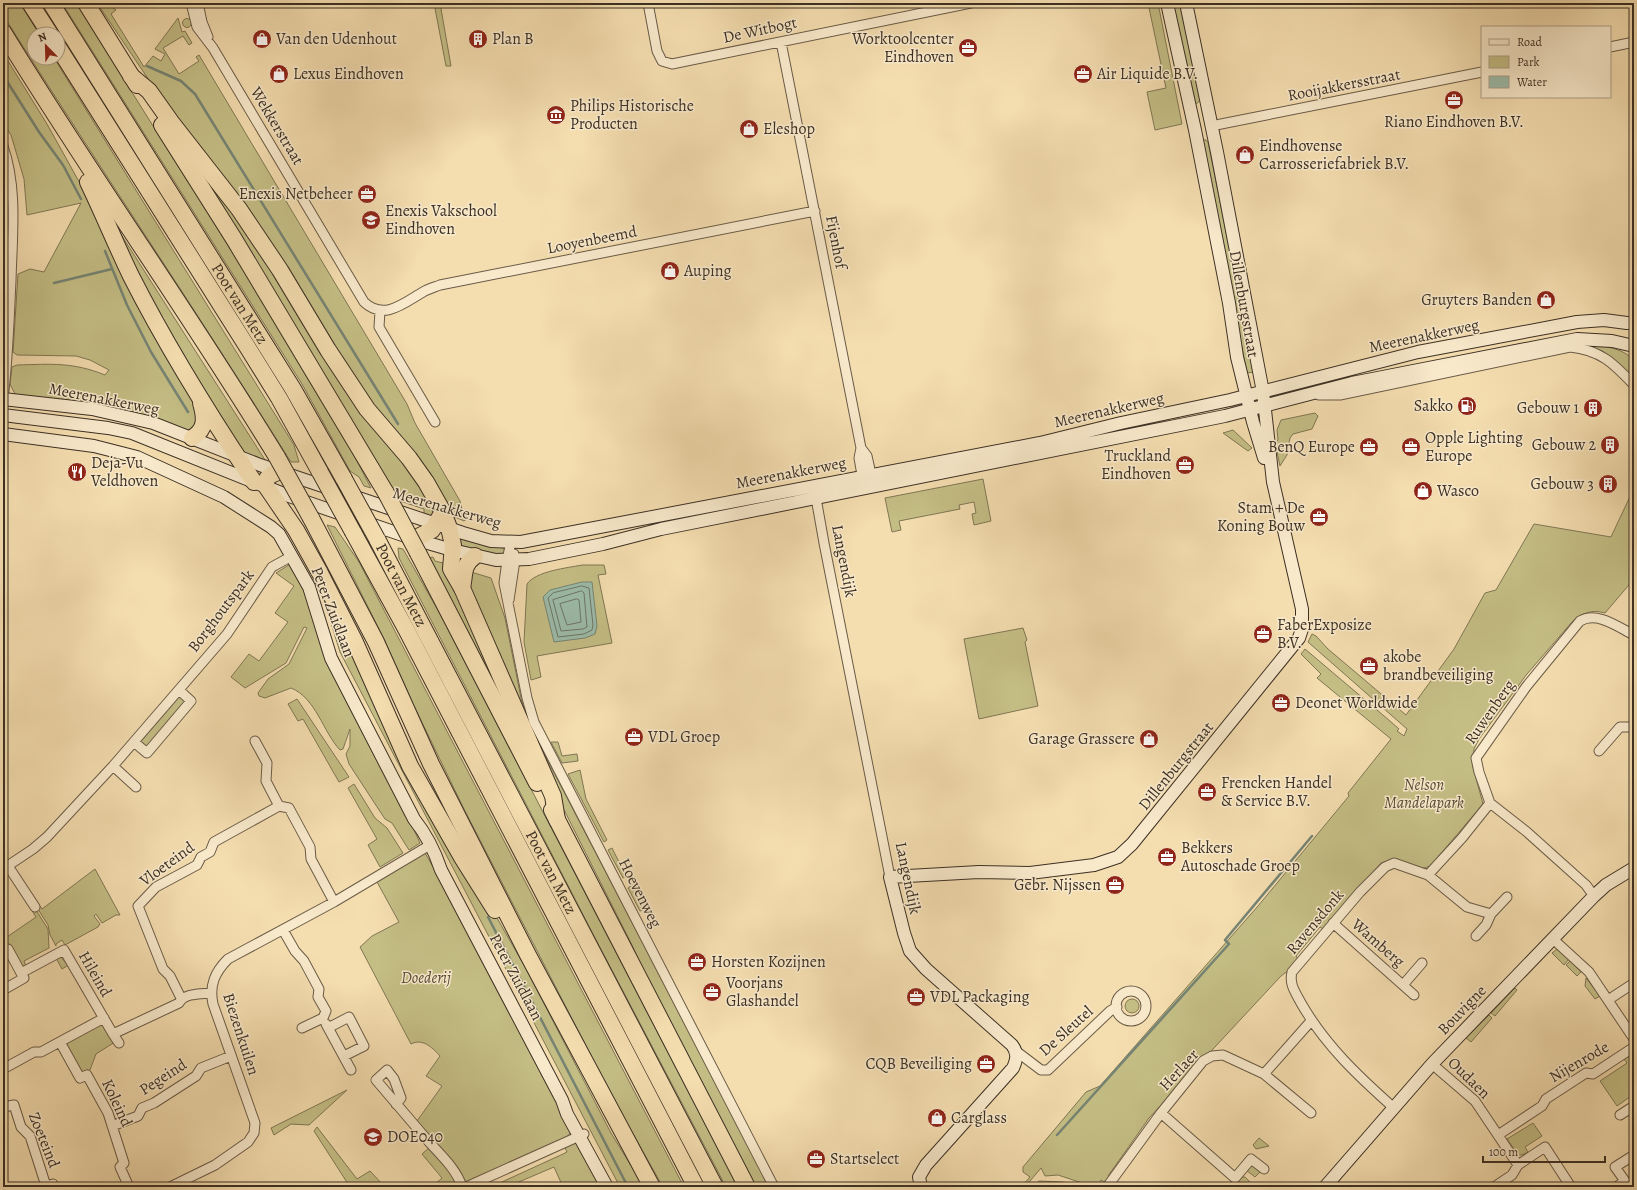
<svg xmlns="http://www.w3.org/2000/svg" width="1637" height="1190" viewBox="0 0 1637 1190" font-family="Alegreya,serif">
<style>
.green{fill:#c4be85;stroke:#807754}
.water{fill:#9cbcaa;stroke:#768474}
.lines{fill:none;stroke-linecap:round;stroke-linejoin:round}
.shore{stroke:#6c7667;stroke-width:1}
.stream{stroke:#768474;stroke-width:2.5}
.street-casing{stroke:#6a5b47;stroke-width:11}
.secondary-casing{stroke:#3c3024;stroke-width:14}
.highway-casing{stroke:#3c3024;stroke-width:18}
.street{stroke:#f8e9cb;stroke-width:9}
.secondary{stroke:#f8e9cb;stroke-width:12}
.highway{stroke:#f4ddaf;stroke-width:16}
.highway-bridge-casing{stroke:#3c3024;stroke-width:18;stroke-linecap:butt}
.highway-bridge{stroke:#f4ddaf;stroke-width:16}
.labels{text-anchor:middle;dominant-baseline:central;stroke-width:3;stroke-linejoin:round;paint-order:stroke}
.street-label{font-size:16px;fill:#3c3024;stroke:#f8e9cb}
.poi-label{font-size:16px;fill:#3c3024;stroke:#f8e9cb;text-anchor:start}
.park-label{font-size:16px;font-style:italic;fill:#574c37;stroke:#f8e9cb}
</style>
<rect width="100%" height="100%" fill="#f4ddaf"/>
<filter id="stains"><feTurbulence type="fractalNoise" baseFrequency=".005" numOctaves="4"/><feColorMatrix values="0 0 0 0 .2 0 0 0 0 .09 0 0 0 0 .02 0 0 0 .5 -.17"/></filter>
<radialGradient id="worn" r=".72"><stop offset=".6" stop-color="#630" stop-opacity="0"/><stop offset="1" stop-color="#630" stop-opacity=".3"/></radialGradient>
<!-- green -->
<path class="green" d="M3 3H20L39 34H34V58H54L294 445 299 462H291C197 312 98 165 3 15Z
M62 3H76L279 327 347 442 371 488 364 486 359 477 350 471 302 384Z
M97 3H106L116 10 111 14 144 67 153 56 161 61 165 54 155 49 178 18 182 32 185 31 192 43 189 45 183 36 163 48 179 74 199 61 196 57 199 55 407 404 415 423 460 501 463 514 468 518 464 521 455 517 450 511C328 345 212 174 97 3Z
M434 3H440L451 66H446Z
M1148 3H1158L1182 124 1155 130 1147 92 1166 88Z
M1172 3H1181L1201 100 1196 104 1193 103Z
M182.5 23a4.5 4.5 0 1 1 9 0a4.5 4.5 0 1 1-9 0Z
M3 53 47 124 82 187 199 410 202 417 191 431 15 394 10 384 12 367 17 365C51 364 73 362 105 375L109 370 90 360 76 356 17 355 13 352 18 274 30 269 44 272 81 203 27 215 24 179 11 135 3 123Z
M1202 140H1206L1208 142 1254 372 1247 373 1201 143Z
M190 160 238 212 434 506 435 518 424 515V509L397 500Z
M92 180 133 245 115 224 122 236 267 463 241 454 135 279Z
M3 184 6 208 3 301Z
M1584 345C1600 345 1623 347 1634 361V380C1617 363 1608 350 1584 345Z
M1315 413 1318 416 1312 429 1293 434 1290 438 1287 455 1280 466 1275 443 1278 440 1277 430 1281 420Z
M1233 430 1252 448 1248 451 1223 433Z
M983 479 991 521 974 525 972 514 976 513 974 502 959 505 960 509 899 521 901 530 892 532 885 498Z
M1634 488V579L1605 613C1592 609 1582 613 1572 622L1527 674 1479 739 1474 749 1473 767 1483 804 1432 864C1418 877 1402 854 1381 863L1323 929 1320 927 1296 956 1298 959 1289 970 1281 976 1149 1118 1108 1176 1111 1178 1106 1183 1101 1180 1098 1187H1094L1058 1175 1045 1176 1041 1168 1025 1187H1021L1030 1177 1023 1172V1167L1086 1092 1100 1086 1258 906 1349 796 1348 793 1391 739 1317 678 1321 674 1301 654 1305 649 1390 721 1399 729 1397 731 1404 736 1407 729 1308 642 1312 634 1316 636 1328 649 1406 715 1454 649 1485 593 1496 590 1534 524 1611 537Z
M327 525 335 527 359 562 684 1187H663L616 1104 465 811 415 708 384 639Z
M457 537 499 546 507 551 506 554H493L457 548Z
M398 548 403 549 440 614 738 1187H726L593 934 399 558Z
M433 557 435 561 447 564 538 771 428 558Z
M292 563 420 843 409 850 392 823 385 819 349 764 346 754 350 746V729L343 749 340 750C323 732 316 698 291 688L265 698 259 696 258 693 268 679 289 664 307 628 304 627 286 663 245 688 231 677 249 654 259 661 288 622 275 613 294 586 276 573Z
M582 565H604L606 574 598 575 612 643 537 656 541 677 531 680 524 642 527 584C536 571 567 568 582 565Z
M471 572 491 578 505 618 521 698 529 725 770 1187H752L661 1010 632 945 543 768 470 587 469 581Z
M323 597 493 911 525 967 611 1133 644 1187H620L340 652Z
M1023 628 1027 640 1025 642 1038 706 979 719 964 639Z
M179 697H183L186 702 146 748 142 745 141 741Z
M297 699 349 777 339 782 303 719 298 721 288 704Z
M551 742H558L562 756 577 754 578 761 562 763Z
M580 770 586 799 607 840 604 842 568 774Z
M354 784 375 818 387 828 403 853 380 867 368 845 377 839 348 788Z
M612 848 626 876 623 878 608 850Z
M425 853 461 915 573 1130 564 1140 464 1183 417 1121 442 1086 426 1076 440 1056C432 1047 422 1038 411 1044L360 947 372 936 399 922 377 882Z
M95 869 120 915H116L102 923 96 914 94 916 100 924 98 927 65 945 62 940 56 944V946L50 935 48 925 31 898 33 896 42 909Z
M634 884 647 909 640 911 628 888Z
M29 899 48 929 49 948 24 961 26 966 21 970 4 939 36 917 26 901Z
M1557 949 1569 959 1564 965 1552 953Z
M60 955 65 962 68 960 70 964 62 969 56 958Z
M1570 961 1581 972 1577 976 1566 965Z
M1586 978 1600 996 1595 999 1585 986Z
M1515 988 1517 990 1495 1016 1491 1013Z
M1125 1006a7 7 0 1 1 14 0a7 7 0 1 1-14 0Z
M1489 1015 1492 1018 1471 1042 1466 1038Z
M104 1023 115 1042 96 1054 90 1070 82 1074 67 1046 68 1040 98 1024 99 1026Z
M1634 1053V1094L1617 1106 1600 1081 1627 1063 1624 1059Z
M347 1090 309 1125 291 1124 274 1135 271 1128Z
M1533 1123 1542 1136 1525 1147 1528 1152 1522 1155H1518L1507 1139Z
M317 1127 357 1179 370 1171 385 1187H350L314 1131Z
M1259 1138 1269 1146 1256 1149 1253 1145Z
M574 1143 581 1145 603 1187H563L554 1167 507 1187H491L563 1154 567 1152 564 1146Z
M429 1148 458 1182V1186L432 1187 442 1178 422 1154Z
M1252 1163 1261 1171 1255 1177 1246 1170Z
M1242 1177H1245L1250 1182 1248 1187H1242L1236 1181Z
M1039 1181 1063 1182 1079 1187H1032Z"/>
<!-- water -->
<path class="water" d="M582 582H592L597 626 595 634 585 638 554 642 543 597 550 590Z"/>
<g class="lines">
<!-- shore -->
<path class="shore" d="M582 586 589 588 593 625 592 630 584 634 558 637 548 598 553 593Z
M582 591 584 593 587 627 583 629 561 631 553 600Z
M577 599 579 600 581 622 567 625 560 604Z"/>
<!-- stream -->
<path class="stream" d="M147 66 181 81 195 94 398 424
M3 75 39 132 63 165 81 199
M105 251 127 305 151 352 188 412
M54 283 112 269
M488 917 628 1187
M1057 1135 1229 944 1225 940 1312 836"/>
<defs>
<path id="street" d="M191 3 197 27 213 48 364 302C384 321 404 303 423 292 428 289 435 287 440 285L815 211
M198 3 202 22 208 37
M648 3 657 51 662 61 672 64 971 3
M781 42 861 448 859 458 862 475
M1610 47 1634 42
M1211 126 1482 72
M3 146C18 189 12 237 11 281 9 321 8 360 3 399
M380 311 379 327 435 422
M1319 395H1340L1570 347C1601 350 1614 364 1634 385
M861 448 867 456 871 474
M816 498 824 543 890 877
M511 542 507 560 504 583 527 698 534 722 774 1187
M509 600 515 560 514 554
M255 741 267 763 266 781 279 806
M134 742 147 753 191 701 179 690
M1599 751 1620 727H1634
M113 766 136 787
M8 866 35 907
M3 869 33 849 47 837 113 766 227 634 272 567 292 556
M1428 875 1462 838 1490 803
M1594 896 1586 885 1527 832 1490 803 1479 772 1476 758 1526 687 1580 621C1597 611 1618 627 1634 635
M1333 923 1414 995
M283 930 295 951 304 961 319 989 318 997 326 1011 323 1018 302 1028
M1476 936 1486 925 1491 914
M1553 939 1589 972 1634 1039
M8 949 21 973
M1403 985 1422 963
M3 990 24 978 21 973 64 950 113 1034 179 1003C184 993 200 994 211 993
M1116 1006a15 15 0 1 1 30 0a15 15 0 1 1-30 0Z
M181 998 170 976 163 969 138 906 156 887 197 865 201 857 210 852 214 842 279 806 289 808 310 847 311 859 334 902
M1608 1000 1634 983
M326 1024 351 1070
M328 1028 349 1017 364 1046 344 1056
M113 1034 119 1043
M60 1042 80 1078 87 1075 108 1113 124 1163 120 1167 129 1187
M1016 1051 1041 1070H1048L1110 1011 1117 1007
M1432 1064 1475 1101 1518 1165 1545 1147 1571 1187
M3 1069 34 1052H41L104 1018
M1264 1074 1311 1113
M396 1104 401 1098 394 1079 387 1070 376 1080C394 1101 411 1121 429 1142 441 1155 457 1170 462 1187
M3 1107 14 1105 21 1127 30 1136 46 1186 53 1184 54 1187
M1394 1108C1358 1076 1325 1045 1301 1003 1295 992 1289 984 1292 972L1360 892 1385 867 1394 863 1428 875 1467 907 1491 914 1507 897
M1161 1113 1235 1178 1251 1159 1264 1169
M1620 1115 1634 1106
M112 1126 138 1116 142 1108 154 1103 196 1076 201 1068 231 1056
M1498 1135 1542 1106 1546 1099 1586 1073 1593 1074 1634 1047
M170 1187 215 1165 248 1142 254 1133 255 1123 213 1004C209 985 215 972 228 959L334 902 430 845
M466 1187 584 1134
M1107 1187 1161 1113 1203 1061 1212 1056 1223 1055 1264 1074 1311 1021
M1494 1187 1512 1175 1518 1165
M1616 1187 1625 1181 1615 1167 1634 1155"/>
<path id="secondary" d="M1167 3 1195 130 1229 303 1237 357 1253 422 1264 458
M3 399 92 409 153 423 260 465 463 533 491 541 521 542 1040 443 1121 423 1230 400 1418 352 1577 322 1604 320 1627 323H1634
M3 415 108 428 132 433 289 496 414 539 452 550 496 560 529 559 603 544 661 529 1225 416 1352 383 1577 339 1612 341 1634 346
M3 434 94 446 137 457 224 497 271 527 279 534 309 587 331 658 414 819C426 834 435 852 441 870L562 1100 567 1114 607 1187
M921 1187 919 1177 926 1165 1013 1068C1017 1059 1018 1053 1012 1045L926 969 910 951 904 933 890 877 979 872 1030 873 1094 865 1118 857 1132 844 1299 638 1302 629V609L1273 482 1263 392 1217 152 1186 3
M1325 1187 1432 1064 1594 896 1606 885 1634 868"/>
<g id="highway">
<path d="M30 3 50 34"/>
<path id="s1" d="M51 3 293 389 344 479"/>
<path d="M86 3 137 85"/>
<path d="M3 32C91 176 189 313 277 457"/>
<path d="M58 47 248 348 279 398 320 472"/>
<path d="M131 76 149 91 171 122 239 209 280 270 328 350 367 409 409 458 426 482 443 512 449 528 453 545 451 569 462 588 553 796 557 820"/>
<path d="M162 125 234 239 386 493"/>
<path d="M88 182C103 213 116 245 131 276 167 347 210 416 254 482"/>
<path d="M192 438C207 429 205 417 201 403"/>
<path d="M281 471C273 474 264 476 266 486L296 530 320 573 354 640 410 766 463 859 495 910"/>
<path d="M311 518 376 642 431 764 528 955 652 1187"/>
<path d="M353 532 406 629 696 1187"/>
<path id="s2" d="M377 539 715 1187"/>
<path d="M414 539 432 530 443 512"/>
<path d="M418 553 537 783"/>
<path d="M462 588C465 575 462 565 475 556"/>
<path d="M552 810 747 1187"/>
</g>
</defs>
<!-- street casing -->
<use href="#street" class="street-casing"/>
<!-- secondary casing -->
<use href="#secondary" class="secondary-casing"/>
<!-- highway casing -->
<use href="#highway" class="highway-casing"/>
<!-- street -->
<use href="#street" class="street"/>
<!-- secondary -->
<use href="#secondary" class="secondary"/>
<!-- highway -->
<use href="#highway" class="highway"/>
<defs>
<path id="highway-bridge" d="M277 457 311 518
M320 472 353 532
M344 479 377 539
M386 493 418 553"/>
</defs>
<!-- highway-bridge casing -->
<use href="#highway-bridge" class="highway-bridge-casing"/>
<!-- highway-bridge -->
<use href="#highway-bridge" class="highway-bridge"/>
</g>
<!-- icons -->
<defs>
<symbol id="shop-disc" viewBox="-11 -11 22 22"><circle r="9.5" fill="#8f2418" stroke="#f8e9cb"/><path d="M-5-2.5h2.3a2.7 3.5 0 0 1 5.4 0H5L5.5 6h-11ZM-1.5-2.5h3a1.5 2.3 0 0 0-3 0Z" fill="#fff"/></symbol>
<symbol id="building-disc" viewBox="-11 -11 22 22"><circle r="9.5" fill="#8f2418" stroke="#f8e9cb"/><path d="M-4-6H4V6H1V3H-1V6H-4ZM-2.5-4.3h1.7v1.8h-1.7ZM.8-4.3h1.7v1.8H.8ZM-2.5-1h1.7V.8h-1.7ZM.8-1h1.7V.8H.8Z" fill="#fff"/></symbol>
<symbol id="office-disc" viewBox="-11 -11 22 22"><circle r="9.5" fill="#8f2418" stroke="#f8e9cb"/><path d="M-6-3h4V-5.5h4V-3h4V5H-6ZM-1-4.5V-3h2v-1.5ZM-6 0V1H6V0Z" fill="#fff"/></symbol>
<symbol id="museum-disc" viewBox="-11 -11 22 22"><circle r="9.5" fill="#8f2418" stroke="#f8e9cb"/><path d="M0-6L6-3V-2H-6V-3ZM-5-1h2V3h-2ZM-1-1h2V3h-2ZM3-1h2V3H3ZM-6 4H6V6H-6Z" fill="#fff"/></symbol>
<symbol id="school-disc" viewBox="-11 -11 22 22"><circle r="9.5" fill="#8f2418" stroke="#f8e9cb"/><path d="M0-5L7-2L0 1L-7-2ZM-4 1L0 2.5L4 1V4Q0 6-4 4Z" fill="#fff"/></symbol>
<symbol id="fuel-disc" viewBox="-11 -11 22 22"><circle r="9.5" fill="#8f2418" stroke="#f8e9cb"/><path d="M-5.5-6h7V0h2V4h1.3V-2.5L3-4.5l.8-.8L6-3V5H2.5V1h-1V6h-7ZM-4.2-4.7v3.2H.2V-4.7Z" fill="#fff"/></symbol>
<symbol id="restaurant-disc" viewBox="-11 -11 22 22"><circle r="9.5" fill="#8f2418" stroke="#f8e9cb"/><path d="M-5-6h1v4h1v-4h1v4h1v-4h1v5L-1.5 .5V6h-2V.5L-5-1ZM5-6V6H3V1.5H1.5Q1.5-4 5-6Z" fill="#fff"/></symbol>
</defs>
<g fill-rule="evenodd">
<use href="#shop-disc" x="251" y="28" width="22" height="22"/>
<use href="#building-disc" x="467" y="28" width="22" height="22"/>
<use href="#office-disc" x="957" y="37" width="22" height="22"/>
<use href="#shop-disc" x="268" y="63" width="22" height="22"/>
<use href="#office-disc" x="1072" y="63" width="22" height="22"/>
<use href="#office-disc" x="1443" y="89" width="22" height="22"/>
<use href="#museum-disc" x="545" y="104" width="22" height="22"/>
<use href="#shop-disc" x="738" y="118" width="22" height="22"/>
<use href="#shop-disc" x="1234" y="144" width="22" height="22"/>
<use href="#office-disc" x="356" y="183" width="22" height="22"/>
<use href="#school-disc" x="360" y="209" width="22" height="22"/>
<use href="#shop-disc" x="659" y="260" width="22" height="22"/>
<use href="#shop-disc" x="1535" y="289" width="22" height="22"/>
<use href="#fuel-disc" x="1456" y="395" width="22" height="22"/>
<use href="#building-disc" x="1582" y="397" width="22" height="22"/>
<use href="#building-disc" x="1599" y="434" width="22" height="22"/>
<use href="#office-disc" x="1358" y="436" width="22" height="22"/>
<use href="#office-disc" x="1400" y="436" width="22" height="22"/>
<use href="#office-disc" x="1174" y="454" width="22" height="22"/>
<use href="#restaurant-disc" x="66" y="461" width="22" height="22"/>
<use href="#building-disc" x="1597" y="473" width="22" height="22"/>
<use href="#shop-disc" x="1412" y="480" width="22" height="22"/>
<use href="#office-disc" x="1308" y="506" width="22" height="22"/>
<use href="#office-disc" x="1252" y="623" width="22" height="22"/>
<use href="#office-disc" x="1358" y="655" width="22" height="22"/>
<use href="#office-disc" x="1270" y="692" width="22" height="22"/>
<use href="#office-disc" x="623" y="726" width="22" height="22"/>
<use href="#shop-disc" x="1138" y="728" width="22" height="22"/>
<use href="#office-disc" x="1196" y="781" width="22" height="22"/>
<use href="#office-disc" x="1156" y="846" width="22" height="22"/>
<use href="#office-disc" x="1104" y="874" width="22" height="22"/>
<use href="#office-disc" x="686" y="951" width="22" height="22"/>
<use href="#office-disc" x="701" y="981" width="22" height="22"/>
<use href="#office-disc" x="905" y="986" width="22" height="22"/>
<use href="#office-disc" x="975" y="1053" width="22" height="22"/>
<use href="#shop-disc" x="926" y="1107" width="22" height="22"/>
<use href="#school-disc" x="362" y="1126" width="22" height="22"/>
<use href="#office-disc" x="805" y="1148" width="22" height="22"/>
</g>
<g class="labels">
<!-- street labels -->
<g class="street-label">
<text transform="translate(760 30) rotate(-12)">De Witbogt</text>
<text transform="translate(1344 85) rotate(-11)">Rooijakkersstraat</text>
<text transform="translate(277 126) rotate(59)">Wekkerstraat</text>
<text transform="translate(592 240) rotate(-11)">Looyenbeemd</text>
<text transform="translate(836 242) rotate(79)">Fijenhof</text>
<text stroke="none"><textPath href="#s1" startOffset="355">Poot van Metz</textPath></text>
<text transform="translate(1244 304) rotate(80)">Dillenburgstraat</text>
<text transform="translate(1424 336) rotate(-12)">Meerenakkerweg</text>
<text transform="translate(104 399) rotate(11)">Meerenakkerweg</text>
<text transform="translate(1109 410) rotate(-13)">Meerenakkerweg</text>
<text transform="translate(791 473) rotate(-11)">Meerenakkerweg</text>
<text transform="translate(447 508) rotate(16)">Meerenakkerweg</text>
<text transform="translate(844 561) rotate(79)">Langendijk</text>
<text stroke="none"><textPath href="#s2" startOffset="52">Poot van Metz</textPath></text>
<text transform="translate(221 611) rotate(-53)">Borghoutspark</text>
<text transform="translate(333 612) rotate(69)">Peter Zuidlaan</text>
<text transform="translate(1490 712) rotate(-55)">Ruwenberg</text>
<text transform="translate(1176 766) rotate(-51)">Dillenburgstraat</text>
<text transform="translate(167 864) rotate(-36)">Vloeteind</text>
<text stroke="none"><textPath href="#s2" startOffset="376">Poot van Metz</textPath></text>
<text transform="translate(908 878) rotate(78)">Langendijk</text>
<text transform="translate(640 893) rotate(63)">Hoevenweg</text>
<text transform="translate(1315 922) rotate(-50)">Ravensdonk</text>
<text transform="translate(1378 943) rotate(41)">Wamberg</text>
<text transform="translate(95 974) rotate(60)">Hileind</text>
<text transform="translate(516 977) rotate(62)">Peter Zuidlaan</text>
<text transform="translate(1462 1010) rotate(-46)">Bouvigne</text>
<text transform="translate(1066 1031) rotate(-42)">De Sleutel</text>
<text transform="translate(241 1034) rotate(72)">Biezenkuilen</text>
<text transform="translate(1579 1062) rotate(-30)">Nijenrode</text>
<text transform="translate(1179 1070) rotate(-48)">Herlaer</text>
<text transform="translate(163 1077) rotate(-33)">Pegeind</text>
<text transform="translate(1469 1078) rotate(44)">Oudaen</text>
<text transform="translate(117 1103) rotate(65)">Koleind</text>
<text transform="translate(44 1140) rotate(68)">Zoeteind</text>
</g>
<!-- poi labels -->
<g class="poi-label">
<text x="276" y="39">Van den Udenhout</text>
<text x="492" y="39">Plan B</text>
<text x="954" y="39" text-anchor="end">Worktoolcenter<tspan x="954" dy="18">Eindhoven</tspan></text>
<text x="293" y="74">Lexus Eindhoven</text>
<text x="1097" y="74">Air Liquide B.V.</text>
<text x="570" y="106">Philips Historische<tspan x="570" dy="18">Producten</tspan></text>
<text x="1454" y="122" text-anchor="middle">Riano Eindhoven B.V.</text>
<text x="763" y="129">Eleshop</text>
<text x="1259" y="146">Eindhovense<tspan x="1259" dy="18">Carrosseriefabriek B.V.</tspan></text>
<text x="353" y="194" text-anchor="end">Enexis Netbeheer</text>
<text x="385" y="211">Enexis Vakschool<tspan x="385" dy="18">Eindhoven</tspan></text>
<text x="684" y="271">Auping</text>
<text x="1532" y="300" text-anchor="end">Gruyters Banden</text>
<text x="1453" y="406" text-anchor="end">Sakko</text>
<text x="1579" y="408" text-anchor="end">Gebouw 1</text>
<text x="1425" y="438">Opple Lighting<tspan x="1425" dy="18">Europe</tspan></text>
<text x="1596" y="445" text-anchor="end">Gebouw 2</text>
<text x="1355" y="447" text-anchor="end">BenQ Europe</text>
<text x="1171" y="456" text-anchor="end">Truckland<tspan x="1171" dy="18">Eindhoven</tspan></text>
<text x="91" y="463">Deja-Vu<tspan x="91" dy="18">Veldhoven</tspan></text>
<text x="1594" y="484" text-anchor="end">Gebouw 3</text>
<text x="1437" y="491">Wasco</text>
<text x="1305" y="508" text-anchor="end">Stam + De<tspan x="1305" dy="18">Koning Bouw</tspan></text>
<text x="1277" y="625">FaberExposize<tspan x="1277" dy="18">B.V.</tspan></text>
<text x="1383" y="657">akobe<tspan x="1383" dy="18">brandbeveiliging</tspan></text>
<text x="1295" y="703">Deonet Worldwide</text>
<text x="648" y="737">VDL Groep</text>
<text x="1135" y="739" text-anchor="end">Garage Grassere</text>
<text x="1221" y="783">Frencken Handel<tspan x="1221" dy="18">&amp; Service B.V.</tspan></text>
<text x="1181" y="848">Bekkers<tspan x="1181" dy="18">Autoschade Groep</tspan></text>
<text x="1101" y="885" text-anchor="end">Gebr. Nijssen</text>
<text x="711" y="962">Horsten Kozijnen</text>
<text x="726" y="983">Voorjans<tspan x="726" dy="18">Glashandel</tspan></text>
<text x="930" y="997">VDL Packaging</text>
<text x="972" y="1064" text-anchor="end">CQB Beveiliging</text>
<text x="951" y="1118">Carglass</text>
<text x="387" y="1137">DOE040</text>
<text x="830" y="1159">Startselect</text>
</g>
<!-- park labels -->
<g class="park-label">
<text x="1424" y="785">Nelson<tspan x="1424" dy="18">Mandelapark</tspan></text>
<text x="426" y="978">Doederij</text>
</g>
</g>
<!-- margin -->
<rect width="1637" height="1190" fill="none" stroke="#f4ddaf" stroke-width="16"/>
<rect x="4" y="4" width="1629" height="1182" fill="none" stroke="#3c3024" stroke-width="2"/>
<rect x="8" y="8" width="1621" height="1174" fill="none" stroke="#3c3024"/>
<!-- legend -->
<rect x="1481" y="26" width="130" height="72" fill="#f8e9cb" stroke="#ad9f88"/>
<rect x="1489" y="39" width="20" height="6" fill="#f8e9cb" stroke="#ad9f88"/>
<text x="1517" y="46" font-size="12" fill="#3c3024">Road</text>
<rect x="1489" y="56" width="20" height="12" fill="#c4be85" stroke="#ad9f88"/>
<text x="1517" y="66" font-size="12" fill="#3c3024">Park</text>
<rect x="1489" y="76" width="20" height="12" fill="#9cbcaa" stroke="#ad9f88"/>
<text x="1517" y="86" font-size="12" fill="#3c3024">Water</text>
<!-- north arrow -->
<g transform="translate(46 46) rotate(337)"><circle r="19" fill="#f8e9cb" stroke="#ad9f88"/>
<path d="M0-3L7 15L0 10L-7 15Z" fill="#8f2418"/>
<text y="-6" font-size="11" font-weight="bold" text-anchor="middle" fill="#3c3024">N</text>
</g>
<!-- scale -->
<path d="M1483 1156v6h122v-6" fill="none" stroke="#3c3024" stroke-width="2"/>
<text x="1489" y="1156" font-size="12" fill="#3c3024" stroke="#f8e9cb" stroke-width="3" paint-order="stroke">100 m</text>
<rect width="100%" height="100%" filter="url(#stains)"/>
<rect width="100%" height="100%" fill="url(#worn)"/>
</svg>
